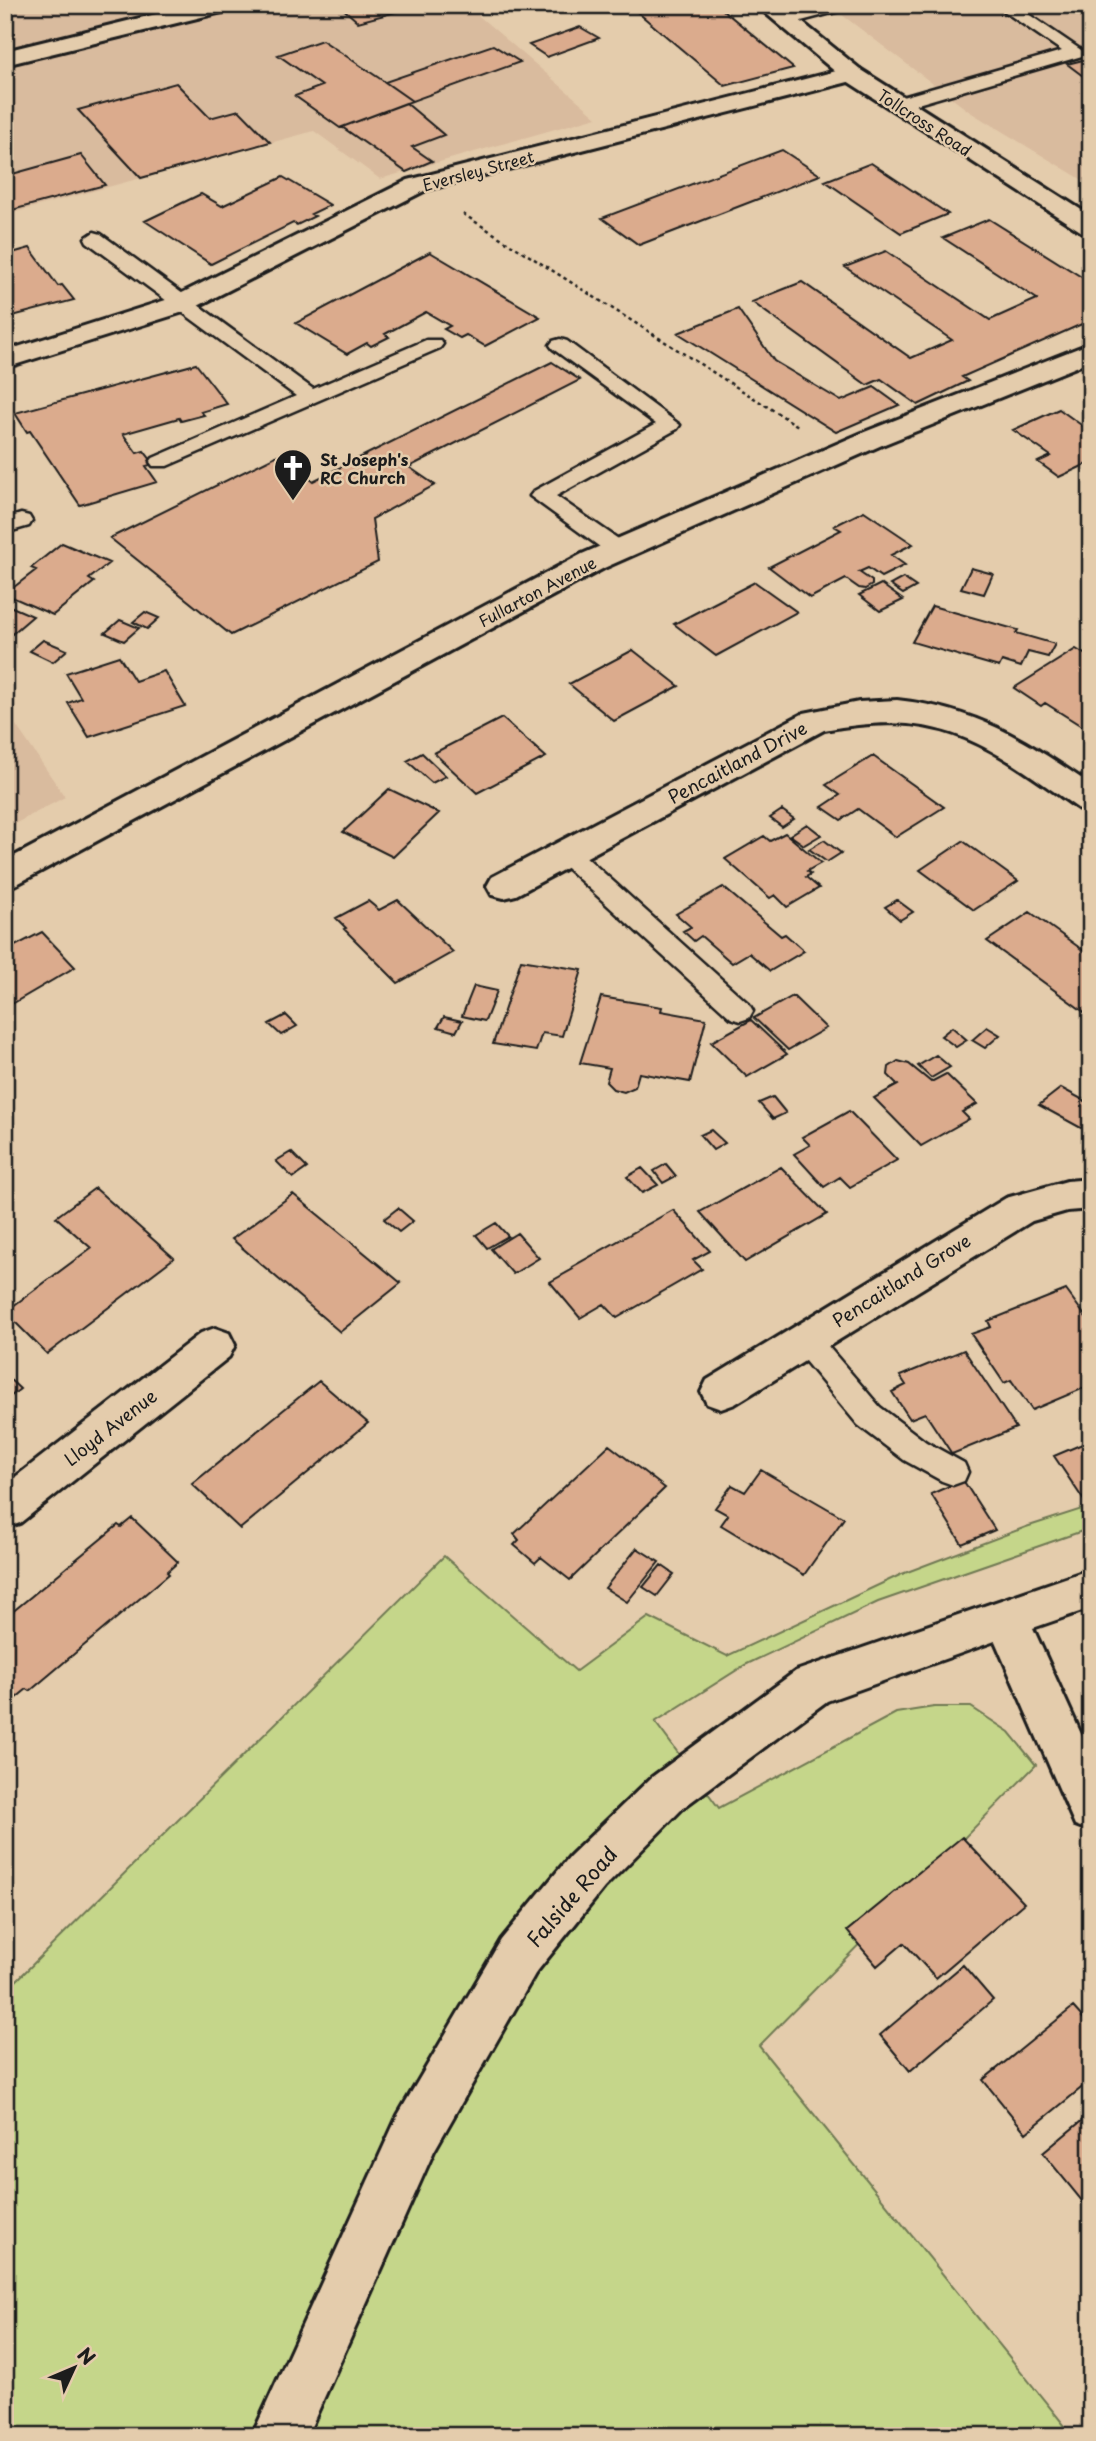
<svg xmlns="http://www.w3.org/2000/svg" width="1096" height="2441" viewBox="0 0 1096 2441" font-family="'Playpen Sans',sans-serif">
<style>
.built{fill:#d9bb9e}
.green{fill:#c5d68a;stroke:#707953;stroke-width:2}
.building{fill:#dbab8d;stroke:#1c1c1c;stroke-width:2}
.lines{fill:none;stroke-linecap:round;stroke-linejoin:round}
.lane-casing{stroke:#1c1c1c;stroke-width:5}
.street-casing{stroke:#1c1c1c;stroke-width:6}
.secondary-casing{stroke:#1c1c1c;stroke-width:6}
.path{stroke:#1c1c1c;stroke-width:2.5;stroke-dasharray:3.5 3.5;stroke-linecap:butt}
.lane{fill:#e4ccac;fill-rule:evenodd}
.street{fill:#e4ccac;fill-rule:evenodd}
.secondary{fill:#e4ccac;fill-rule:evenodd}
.labels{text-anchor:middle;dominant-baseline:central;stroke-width:5;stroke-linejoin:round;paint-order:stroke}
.far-street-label{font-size:16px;fill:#1c1c1c;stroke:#e4ccac}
.far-poi-label{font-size:16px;font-weight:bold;fill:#1c1c1c;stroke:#e4ccac;text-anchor:start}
.street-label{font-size:18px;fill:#1c1c1c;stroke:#e4ccac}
.near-street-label{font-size:21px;fill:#1c1c1c;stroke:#e4ccac}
</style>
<rect width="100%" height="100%" fill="#e4ccac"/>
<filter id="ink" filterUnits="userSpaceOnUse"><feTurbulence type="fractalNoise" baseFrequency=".0143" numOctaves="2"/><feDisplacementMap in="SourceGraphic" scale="14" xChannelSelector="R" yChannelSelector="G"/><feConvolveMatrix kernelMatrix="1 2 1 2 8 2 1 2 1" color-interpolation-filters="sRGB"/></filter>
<g filter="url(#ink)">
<!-- built -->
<path class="built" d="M5 5H466L597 117 380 179 314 131 5 215Z
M829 5H1091V185L970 112Z
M5 709 65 797 5 829Z"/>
<!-- green -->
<path class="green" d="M1091 1506V1528L878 1602 745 1665 655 1722 719 1808 896 1713 934 1707H971L1009 1732 1036 1765 759 2046 1073 2436H5V1992L444 1556 576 1671 649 1617 727 1656 902 1574 1026 1527Z"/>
<!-- building -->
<path class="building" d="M339 5H422L358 22Z
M629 5H717L793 68 725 86Z
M580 27 599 38 547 57 529 45Z
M322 40 385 82 412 101 340 128 295 96 322 86 278 55Z
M493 45 520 62 412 101 385 82Z
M1091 58V82L1067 64Z
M176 83 210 118 239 110 270 142 141 178 78 110Z
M406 103 444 135 412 147 432 161 406 172 342 127Z
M782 150 820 175 639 245 602 218Z
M81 155 105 185 5 212V176Z
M871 163 948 214 901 233 825 181Z
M283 177 330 205 311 214 315 216 297 225 293 223 211 264 145 221 201 194 222 206Z
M989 219 1091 283V320L962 377 968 381 918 405 881 379 867 385 752 302 802 282 911 358 952 340 845 267 886 251 990 320 1037 299 943 238Z
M30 248 58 286 62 285 74 300 5 318V255Z
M430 252 540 317 485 346 466 335 460 338 444 329 450 326 426 312 385 334 389 337 371 346 367 343 347 354 296 323Z
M738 309 774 361 841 401 874 387 899 405 836 432 678 333Z
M552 362 580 380 409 467 435 485 372 519 378 562 231 635 110 538 278 455 313 481Z
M196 364 227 404 201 412 204 415 181 421 179 418 123 434 137 453 144 451 154 464 146 466 157 482 80 505 30 431 27 432 15 413Z
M1059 409 1091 432V462L1059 477 1038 462 1051 456 1013 430Z
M864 511 913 544 891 555 905 565 881 577 868 568 859 572 872 581V585L865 589 859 588 846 579 810 598 769 567 841 530 834 526Z
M62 543 109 563 89 579 94 582 53 615 5 594 36 570 31 568Z
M971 568 993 574 984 594 961 588Z
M903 578 916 587 903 594 890 585Z
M755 582 797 612 716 656 674 624Z
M881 584 903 600 880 611 859 595Z
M5 604 33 616 5 640Z
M932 606 1018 630 1016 633 1055 644 1048 657 1028 652 1021 667 1002 661 999 667 912 642Z
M145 612 159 618 147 629 133 622Z
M120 620 139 628 124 641 105 633Z
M43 640 67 650 53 662 30 651Z
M1076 649 1091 658V732L1045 703 1041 706 1014 688Z
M633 650 679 686 614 721 569 684Z
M119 656 135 681 164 671 185 706 89 737 68 703 81 698 66 673Z
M502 718 546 757 477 793 434 753Z
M422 753 446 776 432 783 407 761Z
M873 756 944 807 896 837 858 809 841 820 822 807 840 795 826 785Z
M389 789 439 813 393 857 343 832Z
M782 810 794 819 782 827 770 818Z
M807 824 821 835 804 845 790 835Z
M785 833 821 863 807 871 811 874 806 877 819 888 787 907 775 895 770 898 725 859 764 836 770 841Z
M824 840 841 853 827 862 809 849Z
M963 841 1018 881 974 910 920 870Z
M723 887 781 936 785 934 804 951 770 971 749 953 732 963 701 936 694 941 683 931 691 927 676 914Z
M398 900 453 952 398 983 344 929 346 928 336 918 368 901 379 910Z
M897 900 913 912 900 920 885 907Z
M1030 912 1091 956V1017L987 941Z
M42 932 75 967 5 1008V951Z
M521 960 582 970 562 1036 542 1033 536 1051 493 1044Z
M474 986 497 991 485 1021 462 1016Z
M793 996 826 1028 788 1050 754 1018Z
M601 997 662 1007 661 1011 706 1019 690 1082 639 1073 635 1087 624 1092 613 1089 606 1082 610 1068 580 1063Z
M286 1015 297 1026 281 1035 269 1024Z
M444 1017 462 1021 456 1032 438 1027Z
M751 1020 787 1054 747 1077 711 1042Z
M952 1027 967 1040 956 1047 941 1036Z
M987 1027 1000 1035 985 1048 972 1040Z
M936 1055 950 1067 931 1078 918 1066Z
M898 1061 909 1064 931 1082 946 1074 977 1104 962 1112 969 1119 921 1146 874 1098 898 1085 888 1075 889 1067Z
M1061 1088 1091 1104V1120L1081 1128 1039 1105Z
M773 1097 786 1113 773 1119 759 1103Z
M849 1111 897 1160 850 1187 840 1177 824 1187 794 1154 810 1145 802 1137Z
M711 1130 725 1143 713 1150 700 1135Z
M291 1152 307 1168 293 1178 276 1161Z
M666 1164 676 1176 663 1183 654 1171Z
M781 1167 827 1214 745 1262 700 1212Z
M642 1168 658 1185 642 1193 627 1177Z
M95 1188 174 1258 47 1354 5 1312 91 1248 56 1217Z
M293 1194 401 1283 340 1332 232 1239Z
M398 1208 413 1221 399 1232 384 1219Z
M673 1210 710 1251 693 1260 702 1269 617 1318 604 1304 580 1318 550 1282 573 1269 572 1267Z
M496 1223 508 1236 487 1248 476 1235Z
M517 1233 539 1258 513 1274 491 1249Z
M1066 1290 1091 1324V1398L1084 1388 1032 1410 1011 1380 1004 1383 971 1334 991 1327 988 1321Z
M964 1350 1016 1428 952 1454 925 1413 910 1419 892 1392 906 1385 900 1376Z
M5 1375 20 1389 5 1401Z
M319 1381 368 1423 240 1529 192 1484Z
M1087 1442 1091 1447V1500L1085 1502 1054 1456Z
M609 1445 665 1488 570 1580 541 1557 535 1563 514 1545 519 1540 514 1534Z
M761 1470 844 1518 804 1575 721 1525 728 1515 715 1508 732 1485 745 1492Z
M963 1480 995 1530 962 1544 931 1494Z
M132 1518 178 1562 167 1572 169 1574 30 1691 27 1689 10 1703 5 1698V1618L118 1525 121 1527Z
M637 1548 659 1562 627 1602 605 1588Z
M661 1565 674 1574 657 1596 643 1587Z
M962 1837 1024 1903 936 1978 904 1943 877 1966 847 1931Z
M963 1965 993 2000 910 2071 880 2035Z
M1073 2007 1091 2027V2080L1026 2133 983 2080Z
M1091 2113V2212L1043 2153Z"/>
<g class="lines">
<defs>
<path id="lane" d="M821 5H849L847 9 786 25 778 20 780 16Z
M995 5H1015L1084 52 1082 56 904 108H892L889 104 892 100 1062 51Z
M94 232 101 234 313 389 426 340H440L443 344 440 348 167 466H153L150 462 153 458 296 396 87 242 85 238Z
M560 339 567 341 680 425 677 429 556 496 627 545 630 550 627 555H611L530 496 534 491 656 424 553 349 550 345 553 341Z
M21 514 29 516 32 521 29 526 5 533V519Z
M566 844 575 847 749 1004 753 1011 749 1018 740 1021 731 1018 557 859 554 853 557 847Z
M805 1328 815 1331 880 1407 926 1442 964 1463 968 1472 964 1481 953 1485 942 1481 904 1460 858 1425 795 1349 790 1340 795 1331Z"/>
<path id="street" d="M193 5H233L230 10 5 65V51Z
M852 67 860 69 864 74 860 79 426 190 190 310 5 368V351L172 298 408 180Z
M1091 343V361L882 445 604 568 17 884 5 888V861L582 554 862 433Z
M897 700C978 709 1025 740 1091 785V812L1079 809C986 744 943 707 824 730L516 895 504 898 492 895 487 886 492 877 804 713 859 702Z
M1091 1179V1209L1067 1211 1032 1221 735 1404 721 1409 707 1404 701 1392 707 1380 1006 1198 1067 1181Z
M215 1328 229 1333 235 1345 229 1357 20 1523 5 1528V1485L201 1333Z
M1091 1569V1608L1033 1628 1091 1756V1831L1075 1825 995 1641 827 1701 684 1807 604 1888 535 1974 434 2151 307 2436H252L398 2115 501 1940 570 1856 652 1777 796 1671Z"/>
<path id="secondary" d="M756 5H781L860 69 1091 216V235L1082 232 844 79Z"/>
</defs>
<!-- lane casing -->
<use href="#lane" class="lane-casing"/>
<!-- street casing -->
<use href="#street" class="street-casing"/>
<!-- secondary casing -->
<use href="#secondary" class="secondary-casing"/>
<!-- path -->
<path class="path" d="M463 214 798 426"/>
<!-- lane -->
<use href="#lane" class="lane"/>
<!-- street -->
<use href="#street" class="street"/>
<!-- secondary -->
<use href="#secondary" class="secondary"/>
</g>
</g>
<!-- icons -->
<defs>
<symbol id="church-pin" viewBox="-11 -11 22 30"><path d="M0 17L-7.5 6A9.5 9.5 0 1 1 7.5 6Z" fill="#1c1c1c" stroke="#e4ccac"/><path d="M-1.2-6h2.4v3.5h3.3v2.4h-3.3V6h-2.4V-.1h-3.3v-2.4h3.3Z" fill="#fff"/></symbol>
</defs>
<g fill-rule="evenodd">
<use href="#church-pin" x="271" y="446" width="44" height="60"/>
</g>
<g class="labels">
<!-- far-street labels -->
<g class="far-street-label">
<text transform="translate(925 122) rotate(33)">Tollcross Road</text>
<text transform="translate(478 170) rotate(-15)">Eversley Street</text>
<text transform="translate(537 591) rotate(-28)">Fullarton Avenue</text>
</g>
<!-- far-poi labels -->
<g class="far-poi-label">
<text x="320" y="459">St Joseph's<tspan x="320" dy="18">RC Church</tspan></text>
</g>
<!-- street labels -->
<g class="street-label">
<text transform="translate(737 762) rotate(-28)">Pencaitland Drive</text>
<text transform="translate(901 1280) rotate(-32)">Pencaitland Grove</text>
<text transform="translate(110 1427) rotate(-38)">Lloyd Avenue</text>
</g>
<!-- near-street labels -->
<g class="near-street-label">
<text transform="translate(571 1896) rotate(-49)">Falside Road</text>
</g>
</g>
<!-- margin -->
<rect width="1096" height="2441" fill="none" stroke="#e4ccac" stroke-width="28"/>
<rect x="14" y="14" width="1068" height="2413" fill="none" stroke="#1c1c1c" stroke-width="2.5" filter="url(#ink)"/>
<!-- north arrow -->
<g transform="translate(74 2368) rotate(46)" stroke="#e4ccac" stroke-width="5" paint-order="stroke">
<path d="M0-5L12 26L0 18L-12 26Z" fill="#1c1c1c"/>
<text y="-10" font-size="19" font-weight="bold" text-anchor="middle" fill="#1c1c1c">N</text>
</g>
</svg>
